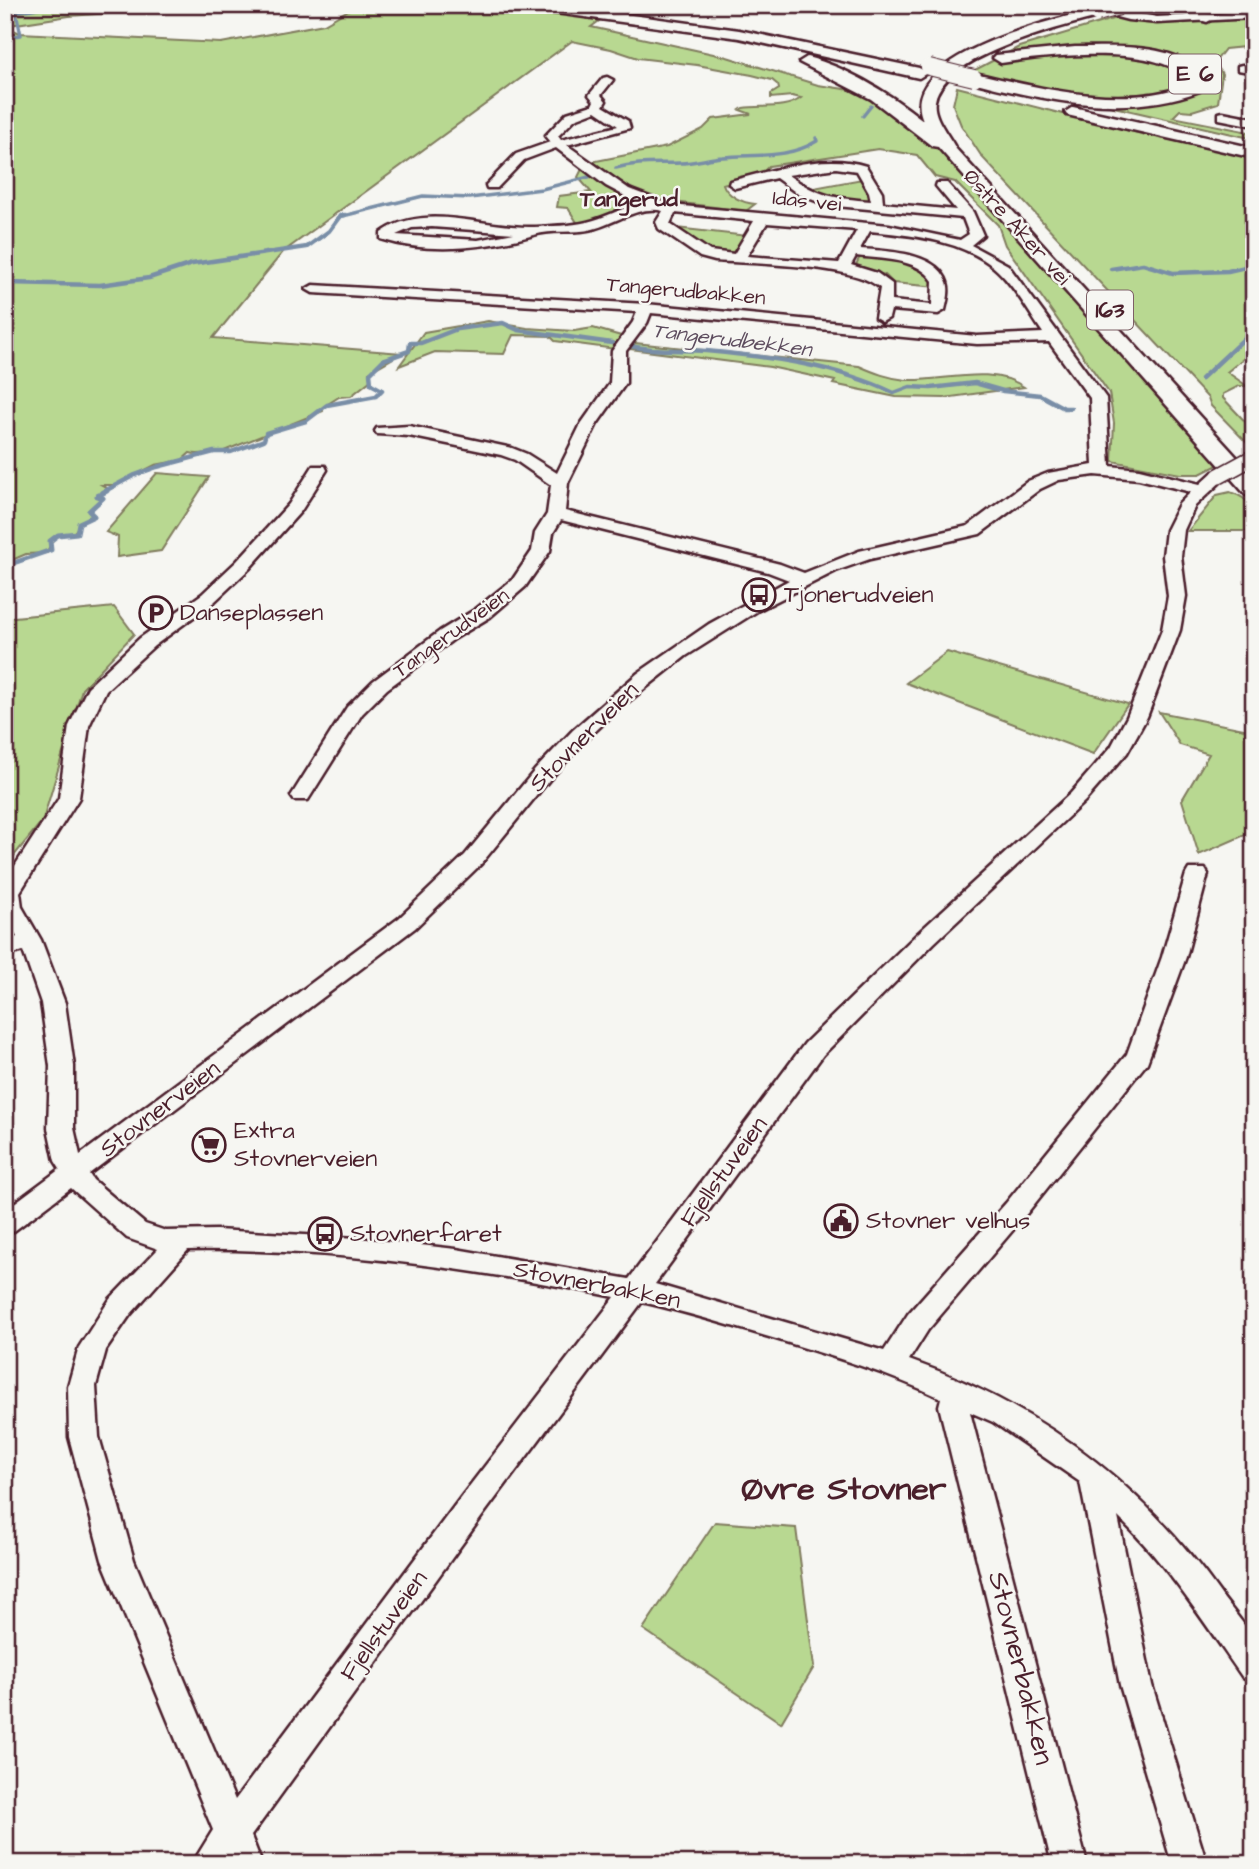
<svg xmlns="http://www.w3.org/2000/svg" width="1259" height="1869" viewBox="0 0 1259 1869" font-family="'Architects Daughter',sans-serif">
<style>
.green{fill:#b8d891;stroke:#817c5e;stroke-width:2}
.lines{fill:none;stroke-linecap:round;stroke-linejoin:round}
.stream-far2{stroke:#798ea7;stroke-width:3.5}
.stream-far1{stroke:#798ea7;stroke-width:4.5}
.stream{stroke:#798ea7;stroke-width:5}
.minor-casing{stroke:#4a1f2b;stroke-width:5}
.highway-casing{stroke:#4a1f2b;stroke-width:5}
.minor{fill:#f6f6f2;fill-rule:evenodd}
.highway{fill:#f6f6f2;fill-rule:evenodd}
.minor-bridge-casing{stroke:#4a1f2b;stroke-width:18;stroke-linecap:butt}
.highway-bridge-casing{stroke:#4a1f2b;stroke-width:18;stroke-linecap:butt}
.minor-bridge{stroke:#f6f6f2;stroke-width:15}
.highway-bridge{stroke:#f6f6f2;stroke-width:16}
.labels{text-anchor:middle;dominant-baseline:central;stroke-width:5;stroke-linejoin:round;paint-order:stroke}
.far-street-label{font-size:21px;fill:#4a1f2b;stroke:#f6f6f2}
.far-water-label{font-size:21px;font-style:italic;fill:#5e4d5f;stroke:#f6f6f2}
.shield{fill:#f6f6f2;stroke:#7e6067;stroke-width:2}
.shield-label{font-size:23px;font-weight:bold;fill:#4a1f2b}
.far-quarter-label{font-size:23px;font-weight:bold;fill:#4a1f2b;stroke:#f6f6f2}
.poi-label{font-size:24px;fill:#4a1f2b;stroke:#f6f6f2;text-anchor:start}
.street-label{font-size:24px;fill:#4a1f2b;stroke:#f6f6f2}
.near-street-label{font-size:28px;fill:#4a1f2b;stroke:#f6f6f2}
.near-neighbourhood-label{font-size:32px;font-weight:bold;fill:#4a1f2b;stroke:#f6f6f2}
</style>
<rect width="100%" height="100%" fill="#f6f6f2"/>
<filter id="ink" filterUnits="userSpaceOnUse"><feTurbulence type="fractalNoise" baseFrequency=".0143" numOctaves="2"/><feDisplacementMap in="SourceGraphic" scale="14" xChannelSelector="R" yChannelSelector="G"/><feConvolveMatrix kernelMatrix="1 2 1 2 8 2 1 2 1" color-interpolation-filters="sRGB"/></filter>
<g filter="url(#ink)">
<!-- green -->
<path class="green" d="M5 5H163L139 11 69 16 10 25 9 28 20 33 221 43 324 24 357 5H621L591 27 727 57 818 85 864 92 921 132 939 149 1220 464 1200 474H1180L1112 461 1114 423 1109 393 1005 245 998 225 955 182 935 177 917 155 878 149 769 166 762 173 723 184C727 196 743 203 755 204L746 211 658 200 637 192 591 162 667 147 703 129 713 119 751 114 740 110 743 108C762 105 785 110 801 98L792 96 771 98V94L779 89 778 85 772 80 752 75 697 65 638 58 611 49 572 41 283 252 213 338 402 353 369 372 371 380 351 396 339 397 323 407V411L224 451C211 450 202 457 190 453L182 460 155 465 116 485H102L109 489 99 495 102 500 88 511 94 516 80 524 73 534C56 535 52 537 47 553L26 554 5 563Z
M1209 5H1254V46L1225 49 1215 62 1222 74 1218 103 1192 111 1180 110 1173 117 1254 133V139L1070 97 973 71 1019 47 1116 18 1166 23 1208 20Z
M957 87 1138 133 1254 158V350L1227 372 1247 386H1239L1223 394V398L1254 431V444H1248L1211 406 1208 398 982 157 961 125 953 105Z
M582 169 636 203 599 219 578 224 568 208 557 207 559 196 591 192 578 177Z
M862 179 873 192 872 200C851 208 827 197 808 189Z
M676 228 748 236 736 255 712 252Z
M861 254 906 261 931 272 938 287 893 283 885 275 855 267Z
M488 321 527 328 574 331 593 328 621 336 615 349 555 341 550 336 513 335 504 354 435 352 399 366 424 332Z
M635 343 859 366C875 373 888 378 906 380 942 382 991 364 1024 387L944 398 896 397 833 384 835 381 770 367 630 349Z
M157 473 209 477 161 551 117 557 118 537 106 532Z
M1230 492C1252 499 1254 509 1254 531H1188L1217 495Z
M114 607 134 634 82 689 43 820 5 867V618Z
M947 652 1128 704 1093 754 906 683Z
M1159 712 1254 731V831L1199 855 1182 800 1209 754 1180 745Z
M715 1522 796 1528 814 1667 781 1723 643 1629Z"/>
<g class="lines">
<!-- stream-far2 -->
<path class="stream-far2" d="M5 11 16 12 54 5
M5 37 21 35 16 12
M863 116 871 106
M616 168C637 162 658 164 680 163 695 163 708 158 723 157 755 154 788 159 817 141L816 138
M339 217 423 196 470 198 542 189 589 177"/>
<!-- stream-far1 -->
<path class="stream-far1" d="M1111 269 1143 264 1173 273 1228 271 1254 265
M5 283 100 285 149 278 192 264 307 247 329 231 340 216 345 215
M631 346C656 352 681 349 706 351 771 357 835 365 894 393L910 387 931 388 975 383 1003 391 1040 395 1064 408H1071
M1201 379 1249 334 1246 274 1254 268
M103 492 135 475 157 467 214 452H231L264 440 266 433 306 421 327 405 376 396 382 390 371 384 370 373 383 360 409 351 410 343H421L457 329 503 323 518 330 612 343"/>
<!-- stream -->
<path class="stream" d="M5 566 51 550 50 541 58 535 77 533 79 523 94 516 89 511 103 498 97 496 107 491"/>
<defs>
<path id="minor" d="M1070 5H1090L1157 17 1254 12V18L1157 23 1128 20Z
M1242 65 1254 67V73L1238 70V66Z
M607 77 613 80 601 95 606 101 603 106 628 121 630 128 567 145 629 189 671 205 889 225 960 240 969 234 963 218 826 205 798 194 776 178 735 188 729 184 730 181C773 171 823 152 866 166L882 192 883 203 956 210 936 186 937 183H947L973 212 983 235 971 245 1008 265 1106 398 1110 466 1139 469 1200 484 1213 472 1219 471 1227 476 1195 506 1184 530 1181 556 1186 596 1180 630 1147 717 1127 753 1085 801 934 943 823 1055 655 1284 884 1351 908 1314 1006 1203 1127 1054 1162 957 1186 874 1189 869H1205L1208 874 1186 957 1147 1063 1024 1217 928 1330 909 1360C1037 1405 1140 1481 1219 1592 1229 1607 1246 1624 1253 1640 1257 1651 1254 1671 1254 1683L1243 1678C1204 1622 1167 1564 1118 1517L1152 1685 1207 1864H1172L1120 1685 1080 1482 993 1422 970 1412 1087 1864H1052L939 1406 941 1398C888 1373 832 1356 776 1339 731 1326 687 1312 642 1302L483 1515 251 1836 262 1864H192L213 1830 102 1560 69 1437 68 1386 79 1347 110 1299 158 1249 127 1238 71 1188 14 1231 5 1234V1210L60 1169 55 1161 48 1128 50 1066 41 1003 23 951 5 957V942L17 937 5 917V881L59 798 69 726 88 687 140 638 202 594 237 561 289 504 313 466H325L327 470 301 511 249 569 214 602 154 646 106 690 89 726 79 798 20 892 22 907 41 940 65 1003 74 1066V1128L80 1155 399 918 465 855 535 770 573 730 638 673 709 624 789 580 768 572 561 520 553 533 550 551 525 587 490 617 454 639 387 689 362 714 308 800H294L291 796 347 707 373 681 440 631 476 609 513 579 532 551 535 533 547 514 551 485 515 460 501 455 409 436 377 434 375 431 377 428 409 426 512 448 527 454 557 473 581 424 610 383 612 351 633 322 637 312 313 293 306 289 313 285 646 304 977 336 1043 333C1029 313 1016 288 998 271 966 240 911 235 870 231L860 249C886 251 937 252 947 282 950 291 947 301 945 310L938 314 891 310 889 318 882 322 875 318 880 288C855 264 752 264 715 261L700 257 659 229 656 222 663 211C639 205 616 223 593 229 574 234 552 229 534 235 486 248 430 255 381 239V233C424 201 486 229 534 227 551 226 571 226 587 222 604 218 621 209 638 203L606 186 556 148 524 160 497 188H487L486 185 516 154 550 142 545 136 567 113 592 105 594 101 589 95 603 78ZM596 111 618 126 561 140 558 136 575 119ZM836 168 857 171 869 192 871 201C834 198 820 197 788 175ZM675 213 754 221 734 254 710 251 670 224ZM767 223 857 230 839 263 747 256ZM432 227 514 233 478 240 396 235 412 228ZM856 256C880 259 919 258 933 281L932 305 892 301V284L877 273 851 265ZM651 313 977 344 1049 342 1090 398 1093 465 1048 473 1028 481 968 526 859 551 804 573 780 564 565 511 568 483 597 424 626 383V351L647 323ZM1095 475 1139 479 1191 492 1179 504 1166 530 1163 556 1168 596 1162 630 1127 717 1111 747 1071 793 918 933 805 1043 629 1279 456 1249 358 1238 216 1230 166 1231 145 1224 93 1180 89 1174 415 928 481 864 550 779 587 739 619 709 686 656 759 610 836 571 870 559 980 534 1040 489 1059 480ZM188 1250C331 1248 475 1269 615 1297L461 1497 235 1800 134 1560 99 1437 96 1386 106 1350 130 1315Z
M1223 112 1254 118V126L1219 119V113Z"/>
<path id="highway" d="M519 5H560L739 30 919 68 927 73 919 78 739 38 526 9Z
M1180 5 1212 15 1214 18 1207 22 1170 11 1128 14 1121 10 1128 6Z
M1097 9 1104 13 1102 16C1063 26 942 56 935 101 932 117 949 135 956 149L1254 476V497L1246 495 938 147 932 146 871 99 799 62 807 57C849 68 890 94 923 120 894 56 1055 19 1097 9Z
M1075 47C1111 47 1159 43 1191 64 1197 67 1201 75 1205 81L1200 91C1126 119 1042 100 968 81L966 78 974 73C1042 88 1120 110 1187 85L1189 81C1160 42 1045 56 1001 63L993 58 996 55Z
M1073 107 1254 148V158L1067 115 1065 112Z"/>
</defs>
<!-- minor casing -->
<use href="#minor" class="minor-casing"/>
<!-- highway casing -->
<use href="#highway" class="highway-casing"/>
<!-- minor -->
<use href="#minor" class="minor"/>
<!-- highway -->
<use href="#highway" class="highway"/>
<defs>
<path id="minor-bridge" d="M1219 476 1254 457"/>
<path id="highway-bridge" d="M1097 13 1119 7
M929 67 974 78"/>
</defs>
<!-- minor-bridge casing -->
<use href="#minor-bridge" class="minor-bridge-casing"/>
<!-- highway-bridge casing -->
<use href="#highway-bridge" class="highway-bridge-casing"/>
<!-- minor-bridge -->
<use href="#minor-bridge" class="minor-bridge"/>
<!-- highway-bridge -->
<use href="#highway-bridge" class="highway-bridge"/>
</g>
</g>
<!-- icons -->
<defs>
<symbol id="bus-ring" viewBox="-11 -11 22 22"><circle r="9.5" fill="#f6f6f2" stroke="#4a1f2b" stroke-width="1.5"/><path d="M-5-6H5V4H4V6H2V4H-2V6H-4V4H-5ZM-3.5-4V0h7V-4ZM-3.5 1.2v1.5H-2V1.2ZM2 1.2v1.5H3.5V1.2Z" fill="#4a1f2b"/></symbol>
<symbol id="parking-ring" viewBox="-11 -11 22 22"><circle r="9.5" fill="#f6f6f2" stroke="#4a1f2b" stroke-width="1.5"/><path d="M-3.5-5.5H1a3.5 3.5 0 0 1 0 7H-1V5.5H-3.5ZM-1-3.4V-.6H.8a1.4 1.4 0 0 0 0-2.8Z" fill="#4a1f2b"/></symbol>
<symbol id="supermarket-ring" viewBox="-11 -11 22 22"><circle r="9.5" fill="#f6f6f2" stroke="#4a1f2b" stroke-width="1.5"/><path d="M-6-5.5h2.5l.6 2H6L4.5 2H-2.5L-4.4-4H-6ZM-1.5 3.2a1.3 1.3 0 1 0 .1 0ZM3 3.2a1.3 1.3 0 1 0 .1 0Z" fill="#4a1f2b"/></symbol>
<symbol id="civic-ring" viewBox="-11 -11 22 22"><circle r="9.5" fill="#f6f6f2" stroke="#4a1f2b" stroke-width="1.5"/><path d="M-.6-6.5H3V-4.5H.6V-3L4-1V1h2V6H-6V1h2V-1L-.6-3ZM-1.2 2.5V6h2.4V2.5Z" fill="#4a1f2b"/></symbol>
</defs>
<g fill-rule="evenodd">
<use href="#bus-ring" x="740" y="576" width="38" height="38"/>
<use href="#parking-ring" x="137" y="594" width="38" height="38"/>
<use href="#supermarket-ring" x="190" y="1126" width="38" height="38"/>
<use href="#civic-ring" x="822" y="1202" width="38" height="38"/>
<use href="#bus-ring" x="306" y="1215" width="38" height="38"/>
</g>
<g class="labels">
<!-- far-street labels -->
<g class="far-street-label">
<text transform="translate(807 201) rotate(6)">Idas vei</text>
<text transform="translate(1017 227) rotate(48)">Østre Aker vei</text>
<text transform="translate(686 291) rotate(5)">Tangerudbakken</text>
<text transform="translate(451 633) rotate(-36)">Tangerudveien</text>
</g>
<!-- far-water labels -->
<g class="far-water-label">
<text transform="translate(732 340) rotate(7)">Tangerudbekken</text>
</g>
<!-- shield labels -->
<g class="shield">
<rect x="1169" y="54.5" width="52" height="39" rx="5"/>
<rect x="1087" y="290.5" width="46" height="39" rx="5"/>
</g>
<g class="shield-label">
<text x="1195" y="74">E 6</text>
<text x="1110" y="310">163</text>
</g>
<!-- far-quarter labels -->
<g class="far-quarter-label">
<text x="629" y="199">Tangerud</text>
</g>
<!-- poi labels -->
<g class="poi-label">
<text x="784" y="595">Tjonerudveien</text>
<text x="180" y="613">Danseplassen</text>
<text x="234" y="1131">Extra<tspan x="234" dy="28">Stovnerveien</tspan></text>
<text x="866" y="1221">Stovner velhus</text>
<text x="350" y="1234">Stovnerfaret</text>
</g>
<!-- street labels -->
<g class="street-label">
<text transform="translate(584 737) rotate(-45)">Stovnerveien</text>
<text transform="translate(160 1109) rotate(-37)">Stovnerveien</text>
<text transform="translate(724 1172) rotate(-54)">Fjellstuveien</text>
<text transform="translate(597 1285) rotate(11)">Stovnerbakken</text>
<text transform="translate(384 1626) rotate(-54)">Fjellstuveien</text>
</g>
<!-- near-street labels -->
<g class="near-street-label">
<text transform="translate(1021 1668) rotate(76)">Stovnerbakken</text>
</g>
<!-- near-neighbourhood labels -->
<g class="near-neighbourhood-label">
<text x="844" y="1489">Øvre Stovner</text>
</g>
</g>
<!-- margin -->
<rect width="1259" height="1869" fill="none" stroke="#f6f6f2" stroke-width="28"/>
<rect x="14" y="14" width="1231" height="1841" fill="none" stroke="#4a1f2b" stroke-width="2.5" filter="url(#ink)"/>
</svg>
